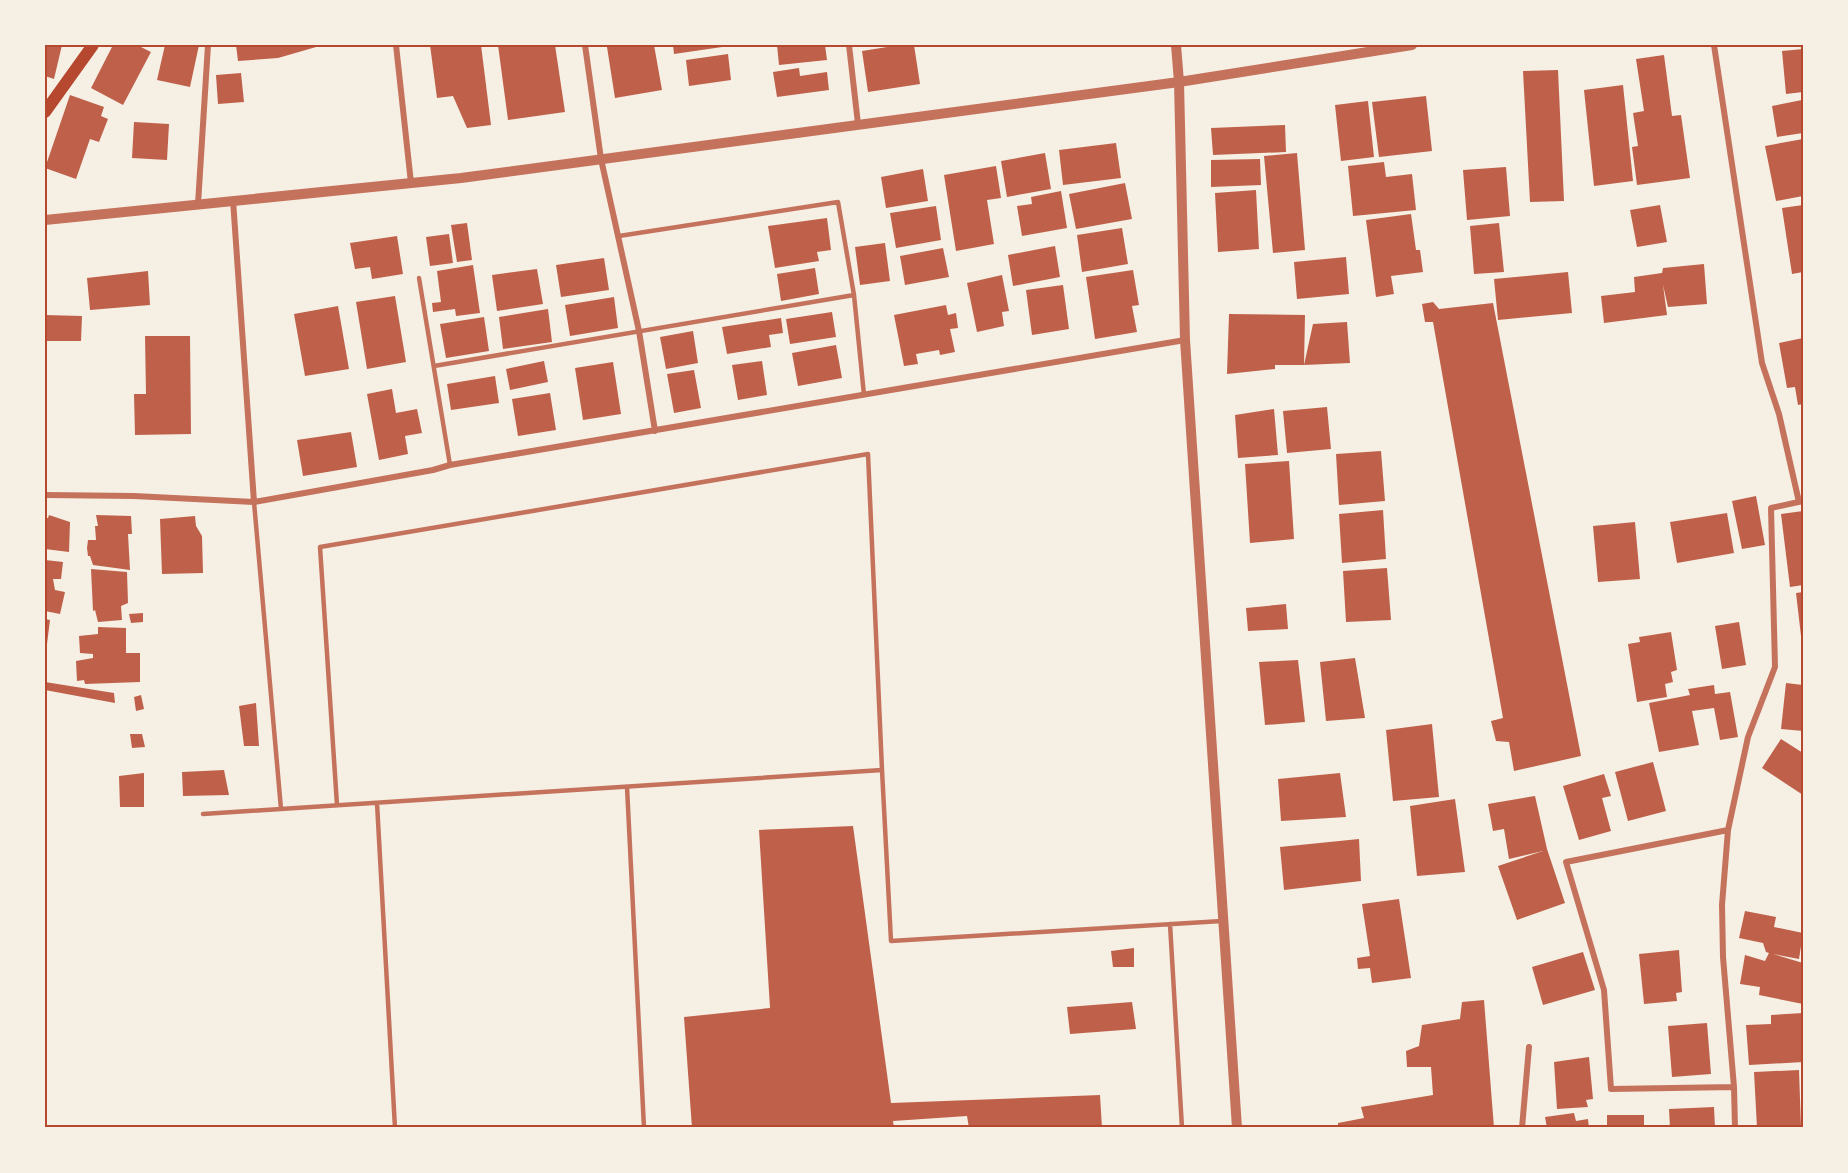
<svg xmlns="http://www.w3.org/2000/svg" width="1848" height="1173" viewBox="0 0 1848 1173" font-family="'Space Grotesk',sans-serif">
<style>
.building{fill:#bf614a}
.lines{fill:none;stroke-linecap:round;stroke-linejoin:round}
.service{stroke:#c5725c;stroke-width:4.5}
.minor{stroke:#c5725c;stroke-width:6}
.tertiary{stroke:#c5725c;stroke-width:10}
.secondary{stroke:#b5482f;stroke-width:12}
.neatline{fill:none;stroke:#b5482f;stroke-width:2}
</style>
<rect width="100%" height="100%" fill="#f6efe4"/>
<!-- building -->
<path class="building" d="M45 45H62L54 79 45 76Z
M113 45H137L151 52 123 105 91 88Z
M165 45H199L190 87 157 80Z
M236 45H323L278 58 238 61Z
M430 45H481L491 125 467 128 453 96 437 98Z
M498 45H555L565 112 508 120Z
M619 45H654L662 90 615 98 607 47Z
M673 45H729V46L674 54Z
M777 45H825L827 60 779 65Z
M900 45H914L920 84 868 92 862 51Z
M1803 49V92L1786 94 1782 51Z
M728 54 731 80 689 86 686 60Z
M1664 55 1672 116 1681 115 1690 178 1637 185 1632 147 1638 146 1633 113 1644 111 1636 59Z
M799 68 800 76 827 72 829 90 777 97 773 72Z
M1558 70 1564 201 1530 202 1523 71Z
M241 73 244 102 218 104 216 75Z
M1623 85 1633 181 1594 186 1584 90Z
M70 95 104 107 101 116 108 119 99 142 90 139 76 179 45 168Z
M1426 96 1432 151 1379 157 1372 102Z
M1802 100 1803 133 1777 137 1772 106Z
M1368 101 1374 157 1341 161 1335 105Z
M134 122 169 124 167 160 132 158Z
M1285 125 1286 152 1213 155 1211 128Z
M1803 139V196L1776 201 1765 146Z
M1116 143 1121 178 1063 185 1059 150Z
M1045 153 1051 189 1007 197 1001 161Z
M1297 153 1305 250 1273 253 1264 156Z
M1260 159 1261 185 1211 187V160Z
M1384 162 1386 177 1412 174 1416 210 1353 216 1348 166Z
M996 166 1001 198 987 200 994 244 956 251 944 175Z
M1506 167 1510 216 1467 220 1463 170Z
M923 169 928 201 886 208 881 177Z
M1125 183 1132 219 1076 229 1069 194Z
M1256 190 1259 249 1218 252 1215 193Z
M1061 191 1067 228 1022 236 1017 206 1032 204 1031 197Z
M1660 205 1667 242 1637 247 1630 210Z
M1803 205V272L1792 274 1782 208Z
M936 206 941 240 896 248 890 213Z
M1411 214 1416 250H1420L1423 272 1391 276 1394 294 1376 297 1366 220Z
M827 218 831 250 817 252 819 261 775 268 768 226Z
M467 223 472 260 457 262 451 225Z
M1499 223 1504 272 1474 274 1470 226Z
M1122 228 1128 264 1082 272 1077 235Z
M449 234 453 263 430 266 426 237Z
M397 236 403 274 372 279 370 267 355 269 350 243Z
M885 243 890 281 860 285 855 247Z
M1055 246 1060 277 1013 286 1008 255Z
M943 248 949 277 905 285 900 256Z
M1346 257 1349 294 1297 299 1294 262Z
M604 258 609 290 561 297 556 265Z
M1704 264 1707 304 1668 307 1663 285 1667 315 1604 323 1601 296 1635 292 1634 277 1662 273 1663 268Z
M473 265 480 313 456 316 455 309 433 312 432 303 441 302 437 271Z
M815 268 819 294 781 301 777 274Z
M537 269 543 304 497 311 492 275Z
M1133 270 1139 305 1132 306 1137 332 1095 339 1086 277Z
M148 271 150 305 90 310 87 278Z
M1568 272 1572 313 1498 320 1494 279Z
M1002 275 1009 311 1002 312 1004 326 977 332 967 283Z
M1063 285 1069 329 1032 335 1026 290Z
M395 296 406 362 367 369 356 302Z
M614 297 618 328 570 336 565 305Z
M1433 302 1439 309 1493 303 1581 756 1514 771 1509 742 1496 741 1491 721 1503 718 1433 322H1425L1422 304Z
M946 305 948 315 956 313 958 328 950 329 955 352 940 355 939 350 916 354 918 364 904 366 894 315Z
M338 306 349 369 305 376 294 314Z
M548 309 552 342 503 349 499 317Z
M832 312 836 337 790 344 786 319Z
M1229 314 1305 315 1304 365 1313 324 1347 322 1350 363 1304 365H1275V369L1227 374Z
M45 315 82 316 81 341H45Z
M484 317 489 351 446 358 440 324Z
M781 318 783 333 769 335 771 347 727 354 722 327Z
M693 331 698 363 666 369 660 337Z
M145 336H190L191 434 135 435 134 394H146Z
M1803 338V404L1798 405 1795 387 1787 388 1779 343Z
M836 345 842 378 798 386 792 353Z
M544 361 548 382 510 390 506 369Z
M762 361 767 395 738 400 732 365Z
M613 362 621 414 583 420 575 368Z
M694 370 701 408 674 413 667 374Z
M495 376 499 403 451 410 447 384Z
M392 389 396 413 417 409 422 433 405 436 408 454 379 460 367 394Z
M550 393 556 430 518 436 512 399Z
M1327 407 1331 449 1287 453 1283 411Z
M1274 409 1278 455 1238 458 1235 415Z
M351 432 357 467 303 476 297 440Z
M1381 451 1385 501 1339 505 1336 454Z
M1289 461 1294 539 1250 543 1245 464Z
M1756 496 1765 545 1742 549 1732 501Z
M1383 510 1386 559 1342 563 1339 514Z
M1803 511V585L1790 587 1781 514Z
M1727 513 1734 553 1677 563 1670 522Z
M49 515 70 522 69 552 45 549V518H48Z
M96 515 131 516 132 534H128L130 570 93 565 90 556H88L87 548 88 540H96L95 526H98Z
M195 516 196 526 202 536 203 573 162 574 160 519Z
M1635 522 1640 579 1598 582 1593 526Z
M45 560 63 562 61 579H53L55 590 65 592 60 614 45 611Z
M1387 568 1391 620 1346 622 1343 571Z
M91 569 127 572 128 603 121 606 122 620 98 622 95 610 93 611Z
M1803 592V636H1801L1796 593Z
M1286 604 1288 629 1248 631 1246 608Z
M143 613V622L131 623 129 614Z
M45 619 50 620 46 652H45Z
M1739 622 1746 665 1722 669 1715 626Z
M98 627 126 628V653H140V682L85 684 84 680 77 681 76 661 93 658V654L80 653 79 636 98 634Z
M1671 632 1677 670 1671 672 1673 682 1665 684 1667 697 1637 702 1628 644 1640 642 1639 637Z
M1355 658 1365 718 1326 721 1320 662Z
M1298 660 1305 722 1265 725 1259 662Z
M45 682 114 693 115 703 45 690Z
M1786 683 1803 685V731L1781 729Z
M1714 685 1715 694 1730 692 1738 737 1720 740 1714 708 1692 711 1699 745 1659 752 1649 703 1690 695 1688 689Z
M141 695 144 709 136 711 134 697Z
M256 703 259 746H244L239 706Z
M1432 724 1439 797 1393 801 1386 730Z
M130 734H142L145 747 132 748Z
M1781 739 1803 753V795L1762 768Z
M1653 762 1666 811 1628 821 1615 772Z
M224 770 229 795 183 796 182 772Z
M144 773V807H120L119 776Z
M1340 773 1346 817 1281 821 1278 779Z
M1604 774 1611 796 1602 798 1611 831 1579 840 1563 786Z
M1535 796 1547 849 1565 903 1517 920 1498 866 1543 851 1509 859 1504 829 1493 831 1488 804Z
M1455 799 1465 872 1417 876 1410 806Z
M853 826 891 1103 1100 1095 1102 1128H969L967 1116 893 1121 894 1128H692L684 1017 770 1008 759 830Z
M1359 839 1361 881 1284 890 1280 847Z
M1399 899 1411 978 1372 983 1370 968 1358 969 1357 958 1370 956 1362 904Z
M1745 911 1776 917 1774 927 1803 933 1799 959 1773 954 1803 963V1004L1759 995 1760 987 1740 984 1745 955 1765 961 1769 953 1766 952 1763 943 1739 938Z
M1134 948V967H1113L1111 951Z
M1679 950 1682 992 1676 993 1677 1001 1644 1004 1639 954Z
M1583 952 1595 990 1543 1005 1532 967Z
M1484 1000 1494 1128H1338V1123L1364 1118 1361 1107 1433 1095 1431 1067H1407L1406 1051 1419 1046 1422 1025 1460 1019 1462 1002Z
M1132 1002 1136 1029 1070 1034 1067 1007Z
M1803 1013V1062L1749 1065 1746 1025 1771 1024V1015Z
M1707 1023 1711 1074 1672 1077 1668 1026Z
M1589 1057 1593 1099 1586 1100 1588 1107 1557 1109 1554 1062Z
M1799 1070 1801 1128H1757L1754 1072Z
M1714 1107 1715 1128H1670L1669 1109Z
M1574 1113 1576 1121 1588 1119 1589 1128H1547L1545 1117Z
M1607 1115H1644V1128H1607Z"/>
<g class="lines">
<!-- service -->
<path class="service" d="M619 236 838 202 854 295
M419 278 450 465
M434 366 854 295 864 395
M254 502 281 809
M627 787 644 1128
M377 803 395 1128
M337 805 320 547 868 454 882 770
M203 814 882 770 891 941 1222 921
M1170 924 1182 1128"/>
<!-- minor -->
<path class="minor" d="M396 45 411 183
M585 45 601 159 639 331 655 431
M849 45 858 124
M1714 45 1762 363 1779 414 1799 502
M233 200 254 502
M198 204 208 45
M45 495 134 496 254 502 433 470 450 465 1185 340
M1728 830 1566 862 1604 990 1611 1089 1734 1087
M1522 1128 1529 1047
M1735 1128 1734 1087 1723 957 1722 905 1728 830 1748 737 1775 667 1771 508 1803 501"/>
<!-- tertiary -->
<path class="tertiary" d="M1176 45 1179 82 1185 340 1237 1128
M45 220 461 178 1179 82 1412 45"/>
<!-- secondary -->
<path class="secondary" d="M45 112 93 45"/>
</g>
<!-- border -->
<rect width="1848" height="1173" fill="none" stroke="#f6efe4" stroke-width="93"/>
<rect x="46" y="46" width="1756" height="1080" class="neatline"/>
</svg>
